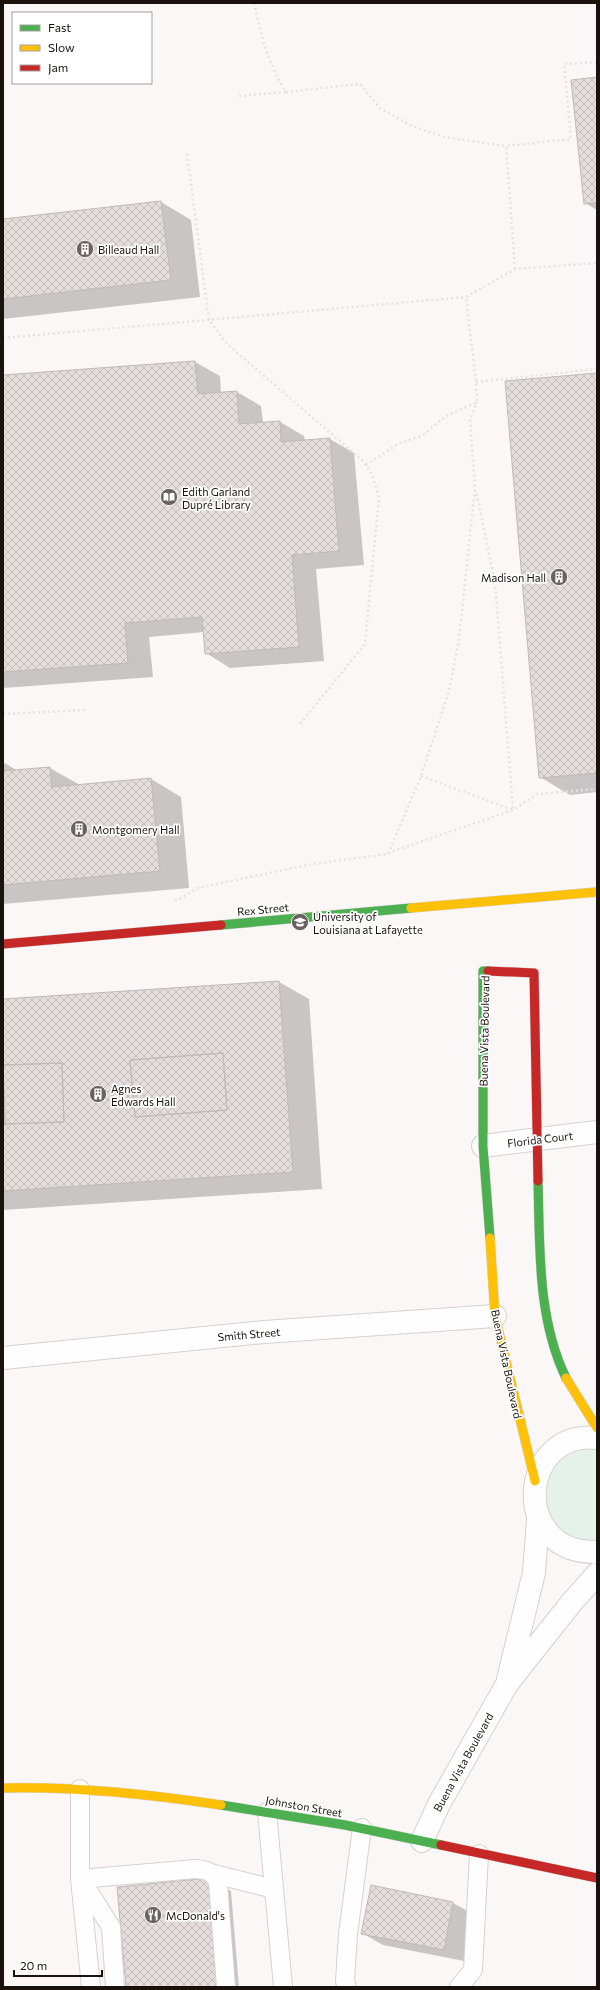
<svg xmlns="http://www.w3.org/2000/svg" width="600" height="1990" viewBox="0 0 600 1990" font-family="Commissioner,sans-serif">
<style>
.grass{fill:#e5f2e9}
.shadow{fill:#0003}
.building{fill:url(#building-cross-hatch);stroke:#bfb9b7;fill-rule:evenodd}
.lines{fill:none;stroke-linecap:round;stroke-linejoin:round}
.lane-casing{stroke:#d7d1ce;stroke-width:20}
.street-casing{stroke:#d7d1ce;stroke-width:24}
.fast-casing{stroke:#d7d1ce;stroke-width:10}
.slow-casing{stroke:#d7d1ce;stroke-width:10}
.jam-casing{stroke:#d7d1ce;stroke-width:10}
.path{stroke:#e5e3e2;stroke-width:2.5;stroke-dasharray:2 3;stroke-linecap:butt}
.lane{stroke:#fefefe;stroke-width:18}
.street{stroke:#fefefe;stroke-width:22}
.fast{stroke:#4caf50;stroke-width:9}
.slow{stroke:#ffc107;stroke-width:9}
.jam{stroke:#c62828;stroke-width:9}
.labels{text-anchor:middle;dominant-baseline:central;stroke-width:3.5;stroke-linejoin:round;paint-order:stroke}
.poi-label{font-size:11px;fill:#1b120e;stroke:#fff;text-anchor:start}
.street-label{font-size:11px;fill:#1b120e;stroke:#fff}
</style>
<defs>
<pattern id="building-cross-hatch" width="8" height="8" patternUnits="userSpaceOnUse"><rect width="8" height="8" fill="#e4dddc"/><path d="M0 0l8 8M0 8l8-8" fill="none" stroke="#c3bdbc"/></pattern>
</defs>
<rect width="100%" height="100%" fill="#faf7f6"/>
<!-- grass -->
<path class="grass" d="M585 1449H597V1541C589 1540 580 1540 572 1538 541 1528 538 1483 558 1462 565 1455 575 1452 585 1449Z"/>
<!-- shadow -->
<path class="shadow" d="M597 78V210L585 203Z
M161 202 191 220 200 297 3 319V220Z
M195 362 220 376 221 393 237 392 261 406 263 423 280 422 304 436 305 441 330 439 354 453 364 565 316 569 324 661 230 668 206 653 204 632 149 637 153 677 3 688V376Z
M597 374V792L570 795 540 777Z
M3 762 18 771 50 768 80 785 151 779 181 797 189 888 3 904Z
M279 982 309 999 322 1189 3 1210V1000Z
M210 1879 231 1891 239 1987H127Z
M453 1903 473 1914 464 1961 383 1945 362 1933Z"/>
<!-- building -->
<path class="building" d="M597 77V203L584 204 571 80Z
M161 201 171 280 3 299V219Z
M195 361 198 394 237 391 239 424 280 421 281 442 330 438 339 551 292 555 299 647 205 654 202 617 125 623 128 663 3 672V375Z
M597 373V773L539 778 505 381Z
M50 767 52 787 151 778 160 871 3 885V771Z
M279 981 293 1172 3 1191V1078L5 1124 64 1122 62 1063 3 1065V999ZM223 1053 227 1110 135 1117 130 1060Z
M223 1053 227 1110 135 1117 130 1060Z
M62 1063 64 1122 5 1124 3 1065Z
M210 1878 220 1987H126L117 1887Z
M371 1885 453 1902 444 1950 361 1934Z"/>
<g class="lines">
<defs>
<path id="lane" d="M80 1789V1879L91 1987
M267 1812 283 1987
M214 1874 274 1889
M80 1879 195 1869C207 1870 213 1871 218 1883L226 1987
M82 1881 111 1927 115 1987
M347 1987 345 1981 348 1934 362 1828
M459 1987 473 1970 479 1854"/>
<path id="street" d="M483 1146 597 1132
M3 1358 264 1332 495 1316
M597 1438C518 1430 510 1554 597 1552
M508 1679 534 1573 538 1519
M422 1841 439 1804 507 1684 572 1602 597 1574"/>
<path id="fast" d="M221 925 411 908
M488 971H483V1146L490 1238
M538 1181C540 1247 537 1318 566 1378
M221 1805 345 1825 441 1845"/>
<path id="slow" d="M411 908 597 892
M490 1238 495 1316 535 1481
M566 1378 597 1428
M3 1788C76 1786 148 1794 221 1805"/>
<path id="jam" d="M3 944 221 925
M488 971 534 973 538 1181
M441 1845 597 1878"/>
</defs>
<!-- lane casing -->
<use href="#lane" class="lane-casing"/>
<!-- street casing -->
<use href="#street" class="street-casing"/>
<!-- fast casing -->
<use href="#fast" class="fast-casing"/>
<!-- slow casing -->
<use href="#slow" class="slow-casing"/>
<!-- jam casing -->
<use href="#jam" class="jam-casing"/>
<!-- path -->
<path class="path" d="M254 3C261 35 268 64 286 92L360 84 380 108 412 126 444 137 506 146
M239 96 286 92
M187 154 209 320 228 345 362 460 372 474 379 497 365 644 300 724
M515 269 506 146 571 139 564 64 597 62
M3 338 466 297 515 269 597 263
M476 382 597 369
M366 465 398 444 423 435 446 416 477 402 476 382 466 297
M3 714 85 710
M421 776 513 810 495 582 476 491
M388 853 513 810 537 794 597 789
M175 901 198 888 312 864 388 854 421 776 449 691 459 639 475 488 470 420 477 402"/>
<!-- lane -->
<use href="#lane" class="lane"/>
<!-- street -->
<use href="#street" class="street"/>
<!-- fast -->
<use href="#fast" class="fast"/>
<!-- slow -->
<use href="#slow" class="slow"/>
<!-- jam -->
<use href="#jam" class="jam"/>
</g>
<!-- icons -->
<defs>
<symbol id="building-disc" viewBox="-11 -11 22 22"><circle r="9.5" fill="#69625f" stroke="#fff"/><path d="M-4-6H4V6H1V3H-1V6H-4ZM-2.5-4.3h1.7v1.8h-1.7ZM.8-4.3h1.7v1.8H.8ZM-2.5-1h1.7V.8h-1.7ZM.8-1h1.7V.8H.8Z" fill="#fff"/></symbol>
<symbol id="library-disc" viewBox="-11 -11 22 22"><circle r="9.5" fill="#69625f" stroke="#fff"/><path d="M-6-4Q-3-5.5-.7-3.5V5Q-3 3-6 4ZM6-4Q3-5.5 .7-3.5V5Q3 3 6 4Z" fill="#fff"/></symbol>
<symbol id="university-disc" viewBox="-11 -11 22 22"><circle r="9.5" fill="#69625f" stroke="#fff"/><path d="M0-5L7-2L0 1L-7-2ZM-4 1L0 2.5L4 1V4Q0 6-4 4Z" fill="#fff"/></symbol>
<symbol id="restaurant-disc" viewBox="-11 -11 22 22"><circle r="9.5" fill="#69625f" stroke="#fff"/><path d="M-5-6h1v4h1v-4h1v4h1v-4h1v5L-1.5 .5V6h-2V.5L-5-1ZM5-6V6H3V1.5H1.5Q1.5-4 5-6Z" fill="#fff"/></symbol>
</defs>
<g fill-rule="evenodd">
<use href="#building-disc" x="75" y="239" width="20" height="20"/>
<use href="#library-disc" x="159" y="487" width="20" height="20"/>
<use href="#building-disc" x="549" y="567" width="20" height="20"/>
<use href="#building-disc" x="69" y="819" width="20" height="20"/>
<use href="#university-disc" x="290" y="912" width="20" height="20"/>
<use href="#building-disc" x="88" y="1084" width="20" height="20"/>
<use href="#restaurant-disc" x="143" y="1905" width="20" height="20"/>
</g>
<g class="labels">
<!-- poi labels -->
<g class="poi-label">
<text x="98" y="249">Billeaud Hall</text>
<text x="182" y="491">Edith Garland<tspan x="182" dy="13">Dupré Library</tspan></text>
<text x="546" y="577" text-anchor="end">Madison Hall</text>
<text x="92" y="829">Montgomery Hall</text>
<text x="313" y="916">University of<tspan x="313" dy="13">Louisiana at Lafayette</tspan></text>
<text x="111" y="1088">Agnes<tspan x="111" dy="13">Edwards Hall</tspan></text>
<text x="166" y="1915">McDonald's</text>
</g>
<!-- street labels -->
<g class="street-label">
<text transform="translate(263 909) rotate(-5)">Rex Street</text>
<text transform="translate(484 1031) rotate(-89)">Buena Vista Boulevard</text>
<text transform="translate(540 1139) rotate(-7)">Florida Court</text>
<text transform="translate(249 1334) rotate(-5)">Smith Street</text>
<text transform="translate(507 1364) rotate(78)">Buena Vista Boulevard</text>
<text transform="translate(463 1762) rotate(-61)">Buena Vista Boulevard</text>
<text transform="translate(304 1806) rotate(10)">Johnston Street</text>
</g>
</g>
<!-- border -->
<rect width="600" height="1990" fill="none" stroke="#1b120e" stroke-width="8"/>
<!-- legend -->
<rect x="12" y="12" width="140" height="72" fill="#ffffff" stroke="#a4a09f"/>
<rect x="20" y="25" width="20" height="6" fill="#4caf50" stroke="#a4a09f"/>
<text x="48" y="32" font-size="12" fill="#1b120e">Fast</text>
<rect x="20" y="45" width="20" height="6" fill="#ffc107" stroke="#a4a09f"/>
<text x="48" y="52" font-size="12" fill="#1b120e">Slow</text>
<rect x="20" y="65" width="20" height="6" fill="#c62828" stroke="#a4a09f"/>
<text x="48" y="72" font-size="12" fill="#1b120e">Jam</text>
<!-- scale -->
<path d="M14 1970v6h88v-6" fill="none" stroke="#1b120e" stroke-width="2"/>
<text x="20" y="1970" font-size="12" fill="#1b120e" stroke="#ffffff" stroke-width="3" paint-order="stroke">20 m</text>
</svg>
